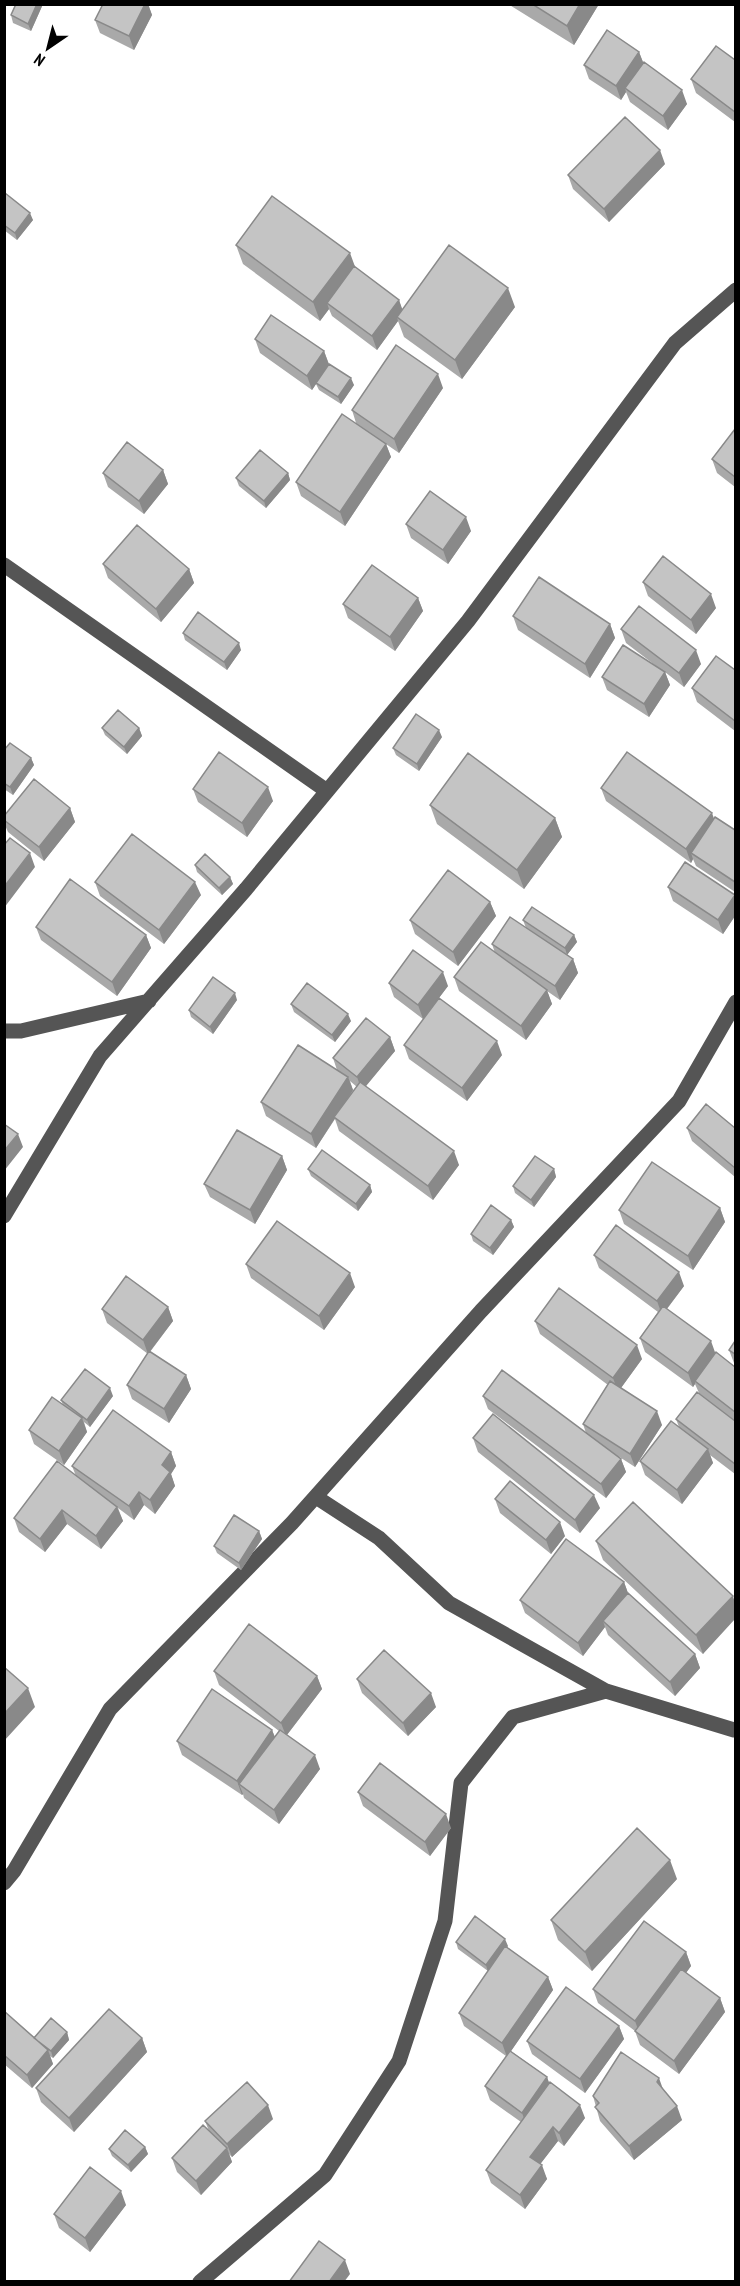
<svg xmlns="http://www.w3.org/2000/svg" width="740" height="2286" viewBox="0 0 740 2286" font-family="'PT Sans Narrow',sans-serif">
<style>
.lines{fill:none;stroke-linecap:round;stroke-linejoin:round}
.minor{stroke:#555;stroke-width:15}
.wall{fill:#a9a9a9;fill-rule:evenodd}
.shaded-wall{fill:#898989}
.building{fill:#c4c4c4;stroke:#898989;stroke-width:1.5}
</style>
<rect width="100%" height="100%" fill="#fff"/>
<g class="lines">
<!-- minor -->
<path class="minor" d="M4 565 327 791
M4 1031H21L149 1001
M4 1216 100 1056 246 889 468 621 675 343 736 290
M316 1497 379 1538 449 1603 606 1691
M4 1883 14 1871 110 1709 292 1523 481 1311 679 1101 736 1002
M200 2282 325 2175 399 2061 445 1921 461 1783 513 1717 606 1691 734 1730 736 1729"/>
</g>
<!-- wall -->
<path class="wall" d="M16 4H43L31 31 13 23 11 15Z
M103 4H148L152 15 134 50 100 33 95 20Z
M508 4H599L574 45Z
M639 52 643 62 687 104 668 130 630 102 626 92 621 100 589 79 584 65Z
M735 60V122L696 93 691 79Z
M665 164 609 222 573 189 568 175Z
M4 193 33 220 17 240 4 230Z
M236 245 355 267 399 300 402 310 515 307 462 379 404 337 398 321 377 350 332 316 329 309 320 321 243 264Z
M255 339 324 351 329 364 354 385 341 404 319 390 316 384 312 390 260 353Z
M443 388 399 453 386 444 391 457 345 526 301 496 296 482 356 423 352 410Z
M735 429V487L717 473 712 459Z
M163 470 168 484 144 514 108 487 103 473Z
M288 473 290 480 266 508 239 486 236 478Z
M406 524 471 531 448 564 411 538Z
M103 564 189 569 194 583 161 622 108 578Z
M643 582 716 608 696 634 648 596Z
M418 598 423 611 395 651 348 618 343 604Z
M513 616 610 624 615 638 590 678 518 630Z
M621 629 701 664 684 687 665 672 670 685 649 717 607 690 602 677 660 669 626 643Z
M183 633 241 650 227 670 185 640Z
M735 670V731L697 702 692 688Z
M102 728H139L142 736 127 754 105 735Z
M442 737 419 771 396 755 393 748Z
M4 750 31 758 34 765 13 795 4 789Z
M601 788 714 819 735 830V892L696 866 693 859 691 863 606 801Z
M193 789 273 801 247 837 198 802Z
M430 805 555 818 562 837 524 889 437 824Z
M70 808 75 822 44 861 8 832 4 823V816Z
M195 865 230 877 233 884 222 895 197 872Z
M95 882 201 895 164 944 100 896Z
M668 887 735 916 723 934 673 901Z
M490 902 496 916 458 966 415 934 410 920Z
M523 920 574 935 577 942 567 955 573 959 578 973 560 1000 547 991 552 1004 526 1040 459 991 454 977 495 953 492 944 526 928Z
M36 927 146 935 151 948 117 996 41 940Z
M389 983 448 986 423 1019 394 997Z
M237 1000 213 1034 191 1017 189 1010Z
M291 1004 351 1021 335 1042 294 1012Z
M390 1037 395 1051 365 1086 459 1165 433 1200 339 1131 335 1119 316 1148 266 1116 261 1102 337 1070 333 1058ZM350 1081 357 1087 348 1099 353 1090Z
M404 1045 502 1055 467 1101 409 1059Z
M687 1128H735V1177L692 1141Z
M282 1156 287 1170 255 1224 210 1197 204 1184Z
M308 1169 370 1185 372 1192 358 1211 311 1176Z
M554 1169 556 1177 534 1207 515 1193 513 1186Z
M720 1208 725 1222 693 1270 624 1224 619 1210Z
M511 1220 514 1227 493 1255 473 1241 471 1234Z
M594 1255 684 1286 667 1309 715 1353 735 1367V1474L710 1455 713 1463 682 1504 645 1475 640 1461 679 1427 676 1419 699 1393 695 1384 693 1387 645 1352 640 1338 658 1312 599 1268Z
M246 1264 355 1287 324 1330 251 1278Z
M168 1307 173 1321 150 1352 186 1375 191 1389 169 1423 132 1399 127 1385 148 1354 107 1323 102 1309Z
M535 1321 642 1359 621 1388 662 1425 635 1467 618 1456 621 1459 626 1472 606 1498 488 1409 483 1396 586 1433 583 1424 608 1385 540 1334Z
M735 1341V1365L734 1363 729 1350Z
M113 1396 90 1427 84 1422 87 1432 64 1465 34 1444 29 1430 63 1405 61 1400Z
M473 1438 600 1508 580 1533 478 1452Z
M171 1452 176 1466 171 1474 175 1486 155 1514 144 1505 134 1520 118 1508 123 1521 101 1549 67 1524 45 1552 19 1532 14 1518 76 1476 72 1466Z
M495 1499 565 1536 551 1554 500 1513Z
M259 1531 262 1539 241 1570 217 1553 214 1546Z
M596 1541 733 1596 703 1654 603 1560Z
M624 1582 628 1593 695 1654 700 1668 675 1696 608 1635 605 1627 583 1656 525 1613 520 1600Z
M214 1671 317 1676 322 1689 287 1735 320 1769 279 1824 244 1798 243 1794 242 1795 182 1755 177 1741 272 1730 275 1737 279 1731 219 1685Z
M357 1679 436 1707 408 1736 362 1693Z
M358 1792 451 1828 430 1856 363 1806Z
M677 1879 592 1971 558 1940 551 1920Z
M456 1942 508 1946 507 1947 548 1977 553 1990 511 2051 547 2077 549 2083 585 2118 564 2146 558 2141 540 2164 547 2179 525 2209 491 2183 486 2170 521 2122 490 2100 485 2086 506 2056 464 2026 459 2013 488 1971 458 1949Z
M686 1952 691 1966 686 1973 720 1998 725 2012 679 2074 640 2045 635 2031 598 2003 593 1989Z
M4 2011 35 2038 67 2032 69 2040 53 2058 50 2056 53 2064 32 2088 4 2064Z
M619 2026 624 2039 585 2093 532 2054 527 2041Z
M142 2038 147 2052 74 2132 41 2102 36 2088Z
M664 2091 682 2120 634 2160 600 2121 593 2096Z
M273 2119 232 2157 229 2154 232 2162 201 2195 177 2172 172 2158 209 2131 205 2121Z
M145 2147 148 2154 131 2172 112 2156 109 2149Z
M126 2205 90 2252 59 2228 54 2214Z"/>
<!-- shaded-wall -->
<path class="shaded-wall" d="M37 4H43L31 31 28 24Z
M145 4H148L152 15 134 50 129 36Z
M580 4H599L574 45 567 26Z
M639 52 644 65 625 88 626 92 621 100 616 86Z
M682 90 687 104 668 130 663 116Z
M660 150 665 164 609 222 604 209Z
M30 213 33 220 17 240 15 233Z
M350 253 357 272 327 303 329 309 320 321 313 302Z
M508 288 515 307 462 379 455 360Z
M399 300 404 314 397 317 398 321 377 350 372 336Z
M324 351 329 365 312 390 307 376Z
M438 374 443 388 399 453 394 439Z
M351 378 354 385 341 404 338 397Z
M386 444 391 457 345 526 340 512Z
M163 470 168 484 144 514 139 501Z
M288 473 290 480 266 508 264 501Z
M466 517 471 531 448 564 443 550Z
M189 569 194 583 161 622 156 609Z
M711 594 716 608 696 634 691 620Z
M418 598 423 611 395 651 390 637Z
M610 624 615 638 590 678 585 664Z
M239 643 241 650 227 670 224 662Z
M696 650 701 664 684 687 679 673Z
M665 672 670 685 649 717 644 704Z
M139 728 142 736 127 754 124 747Z
M439 730 442 737 419 771 417 764Z
M31 758 34 765 13 795 10 787Z
M268 787 273 801 247 837 242 823Z
M70 808 75 822 44 861 39 847Z
M712 813 717 827 691 853 693 859 691 863 686 849Z
M555 818 562 837 524 889 517 870Z
M30 853 35 867 4 908V887Z
M230 877 233 884 222 895 219 888Z
M195 882 201 895 164 944 159 930Z
M735 895V916L723 934 718 920Z
M490 902 496 916 458 966 453 952Z
M146 935 151 948 117 996 112 982Z
M574 935 577 942 567 955 565 948Z
M573 959 578 973 560 1000 555 986Z
M443 972 448 986 423 1019 418 1005Z
M547 990 552 1004 526 1040 521 1026Z
M235 993 237 1000 213 1034 210 1027Z
M348 1014 351 1021 335 1042 332 1035Z
M390 1037 395 1051 362 1091 357 1077Z
M497 1041 502 1055 467 1101 462 1088Z
M348 1077 353 1090 316 1148 311 1134Z
M18 1134 23 1147 4 1171V1151Z
M454 1151 459 1165 433 1200 428 1186Z
M282 1156 287 1170 255 1224 250 1210Z
M554 1169 556 1177 534 1207 531 1200Z
M370 1185 372 1192 358 1211 356 1204Z
M720 1208 725 1222 693 1270 688 1256Z
M511 1220 514 1227 493 1255 490 1248Z
M679 1272 684 1286 662 1315 657 1301Z
M350 1273 355 1287 324 1330 319 1316Z
M168 1307 173 1321 148 1354 143 1340Z
M711 1341 716 1355 695 1381V1384L693 1387 688 1373Z
M637 1345 642 1359 618 1392 613 1378Z
M186 1375 191 1389 169 1423 164 1409Z
M110 1388 113 1396 90 1427 87 1420Z
M657 1411 662 1425 635 1467 630 1454Z
M82 1418 87 1432 64 1465 59 1451Z
M708 1449 713 1463 682 1504 677 1490Z
M171 1452 176 1466 171 1474 175 1486 155 1514 150 1500 162 1465Z
M621 1459 626 1472 606 1498 601 1484Z
M139 1492 144 1505 134 1520 129 1506Z
M594 1495 600 1508 580 1533 575 1520Z
M117 1507 123 1521 101 1549 96 1536Z
M62 1510 67 1524 45 1552 40 1539Z
M560 1522 565 1536 551 1554 546 1540Z
M259 1531 262 1539 241 1570 239 1563Z
M624 1582 629 1596 603 1621 605 1627 583 1656 578 1643Z
M733 1596 735 1603V1619L703 1654 696 1635Z
M695 1654 700 1668 675 1696 670 1682Z
M317 1676 322 1689 286 1736 281 1723Z
M28 1688 35 1707 4 1741V1714Z
M431 1693 436 1707 408 1736 403 1723Z
M272 1730 277 1743 239 1784 243 1794 242 1795 237 1781Z
M315 1755 320 1769 279 1824 274 1810Z
M446 1814 451 1828 430 1856 425 1842Z
M670 1860 677 1879 592 1971 585 1952Z
M505 1939 508 1946 488 1972 486 1965Z
M686 1952 691 1966 640 2035 635 2021Z
M548 1977 553 1990 507 2057 502 2043Z
M720 1998 725 2012 679 2074 674 2061Z
M619 2026 624 2039 585 2093 580 2079Z
M67 2032 69 2040 53 2058 51 2051Z
M142 2038 147 2052 74 2132 69 2118Z
M48 2050 53 2064 32 2088 27 2075Z
M547 2077 552 2091 527 2126 522 2113Z
M659 2078 664 2092 657 2082Z
M268 2105 273 2119 232 2157 227 2144Z
M580 2105 585 2118 564 2146 559 2133Z
M677 2106 682 2120 634 2160 629 2146Z
M553 2127 558 2141 535 2171 530 2157Z
M145 2147 148 2154 131 2172 128 2165Z
M227 2148 232 2162 201 2195 196 2181Z
M542 2165 547 2179 525 2209 520 2195Z
M121 2191 126 2205 90 2252 85 2238Z
M345 2260 350 2274 344 2282H329Z"/>
<!-- building -->
<path class="building" d="M16 4H37L28 24 11 15Z
M103 4H145L129 36 95 20Z
M532 4H580L567 26Z
M607 30 639 52 616 86 584 65Z
M716 46 735 60V112L691 79Z
M644 62 682 90 663 116 625 88Z
M625 117 660 150 604 209 568 175Z
M5 193 30 213 15 233 4 225Z
M272 196 350 253 313 302 236 245Z
M449 245 508 288 455 360 397 317Z
M354 266 399 300 372 336 327 303Z
M271 315 324 351 307 376 255 339Z
M396 345 438 374 394 439 352 410Z
M329 364 351 378 338 397 316 383Z
M342 414 386 444 340 512 296 482Z
M735 429V477L712 459Z
M127 442 163 470 139 501 103 473Z
M260 450 288 473 264 501 236 478Z
M430 491 466 517 443 550 406 524Z
M137 525 189 569 156 609 103 564Z
M663 556 711 594 691 620 643 582Z
M372 565 418 598 390 637 343 604Z
M539 577 610 624 585 664 513 616Z
M639 606 696 650 679 673 621 629Z
M198 612 239 643 224 662 183 633Z
M623 645 665 672 644 704 602 677Z
M716 656 735 670V721L692 688Z
M118 710 139 728 124 747 102 728Z
M416 714 439 730 417 764 393 748Z
M10 743 31 758 10 787 4 783V750Z
M219 752 268 787 242 823 193 789Z
M627 752 712 813 686 849 601 788Z
M468 753 555 818 517 870 430 805Z
M34 779 70 808 39 847 4 820V816Z
M715 817 735 830V882L691 853Z
M132 834 195 882 159 930 95 882Z
M10 838 30 853 4 887V845Z
M205 854 230 877 219 888 195 865Z
M685 862 735 895 718 920 668 887Z
M448 870 490 902 453 952 410 920Z
M70 879 146 935 112 982 36 927Z
M532 907 574 935 565 948 523 920Z
M510 917 573 959 555 986 492 944Z
M481 942 547 990 521 1026 454 977Z
M413 950 443 972 418 1005 389 983Z
M213 977 235 993 210 1027 189 1010Z
M307 983 348 1014 332 1035 291 1004Z
M439 998 497 1041 462 1088 404 1045Z
M366 1018 390 1037 357 1077 333 1058Z
M298 1045 348 1077 311 1134 261 1102Z
M360 1082 454 1151 428 1186 334 1117Z
M706 1104 735 1128V1168L687 1128Z
M4 1124 18 1134 4 1151Z
M237 1130 282 1156 250 1210 204 1184Z
M322 1150 370 1185 356 1204 308 1169Z
M535 1156 554 1169 531 1200 513 1186Z
M652 1162 720 1208 688 1256 619 1210Z
M491 1205 511 1220 490 1248 471 1234Z
M277 1221 350 1273 319 1316 246 1264Z
M616 1225 679 1272 657 1301 594 1255Z
M126 1276 168 1307 143 1340 102 1309Z
M559 1288 637 1345 613 1378 535 1321Z
M663 1306 711 1341 688 1373 640 1338Z
M735 1341V1354L729 1350Z
M149 1351 186 1375 164 1409 127 1385Z
M716 1352 735 1367V1412L695 1381Z
M85 1369 110 1388 87 1420 61 1400Z
M502 1370 621 1459 601 1484 483 1396Z
M610 1381 657 1411 630 1454 583 1424Z
M697 1392 735 1421V1464L676 1419Z
M52 1397 82 1418 59 1451 29 1430Z
M113 1410 171 1452 162 1465 170 1472 150 1500 139 1492 129 1506 72 1466Z
M493 1414 594 1495 575 1520 473 1438Z
M671 1421 708 1449 677 1490 640 1461Z
M57 1461 117 1507 96 1536 62 1510 40 1539 14 1518Z
M510 1481 560 1522 546 1540 495 1499Z
M633 1502 733 1596 696 1635 596 1541Z
M234 1515 259 1531 239 1563 214 1546Z
M566 1539 624 1582 578 1643 520 1600Z
M628 1593 695 1654 670 1682 603 1621Z
M249 1624 317 1676 281 1723 214 1671Z
M384 1650 431 1693 403 1723 357 1679Z
M4 1667 28 1688 4 1714Z
M212 1689 272 1730 237 1781 177 1741Z
M280 1730 315 1755 274 1810 239 1784Z
M380 1763 446 1814 425 1842 358 1792Z
M637 1828 670 1860 585 1952 551 1920Z
M475 1916 505 1939 486 1965 456 1942Z
M644 1921 686 1952 635 2021 593 1989Z
M505 1946 548 1977 502 2043 459 2013Z
M681 1969 720 1998 674 2061 635 2031Z
M566 1987 619 2026 580 2079 527 2041Z
M109 2009 142 2038 69 2118 36 2088Z
M4 2011 48 2050 27 2075 4 2055Z
M51 2018 67 2032 51 2051 34 2038Z
M510 2051 547 2077 522 2113 485 2086Z
M621 2052 659 2078 657 2082 677 2106 629 2146 595 2107 599 2103 593 2096Z
M247 2082 268 2105 227 2144 205 2121Z
M550 2082 580 2105 559 2133 553 2127 530 2157 542 2165 520 2195 486 2170Z
M203 2125 227 2148 196 2181 172 2158Z
M125 2130 145 2147 128 2165 109 2149Z
M90 2167 121 2191 85 2238 54 2214Z
M319 2241 345 2260 329 2282H289Z"/>
<!-- border -->
<rect width="740" height="2286" fill="none" stroke="#000000" stroke-width="12"/>
<!-- north arrow -->
<g transform="translate(48 48) rotate(215)" stroke="#ffffff" stroke-width="4.5" paint-order="stroke">
<path d="M0-4.5L10 22L0 15L-10 22Z" fill="#000000"/>
<text y="-9" font-size="16" font-weight="bold" text-anchor="middle" fill="#000000">N</text>
</g>
</svg>
